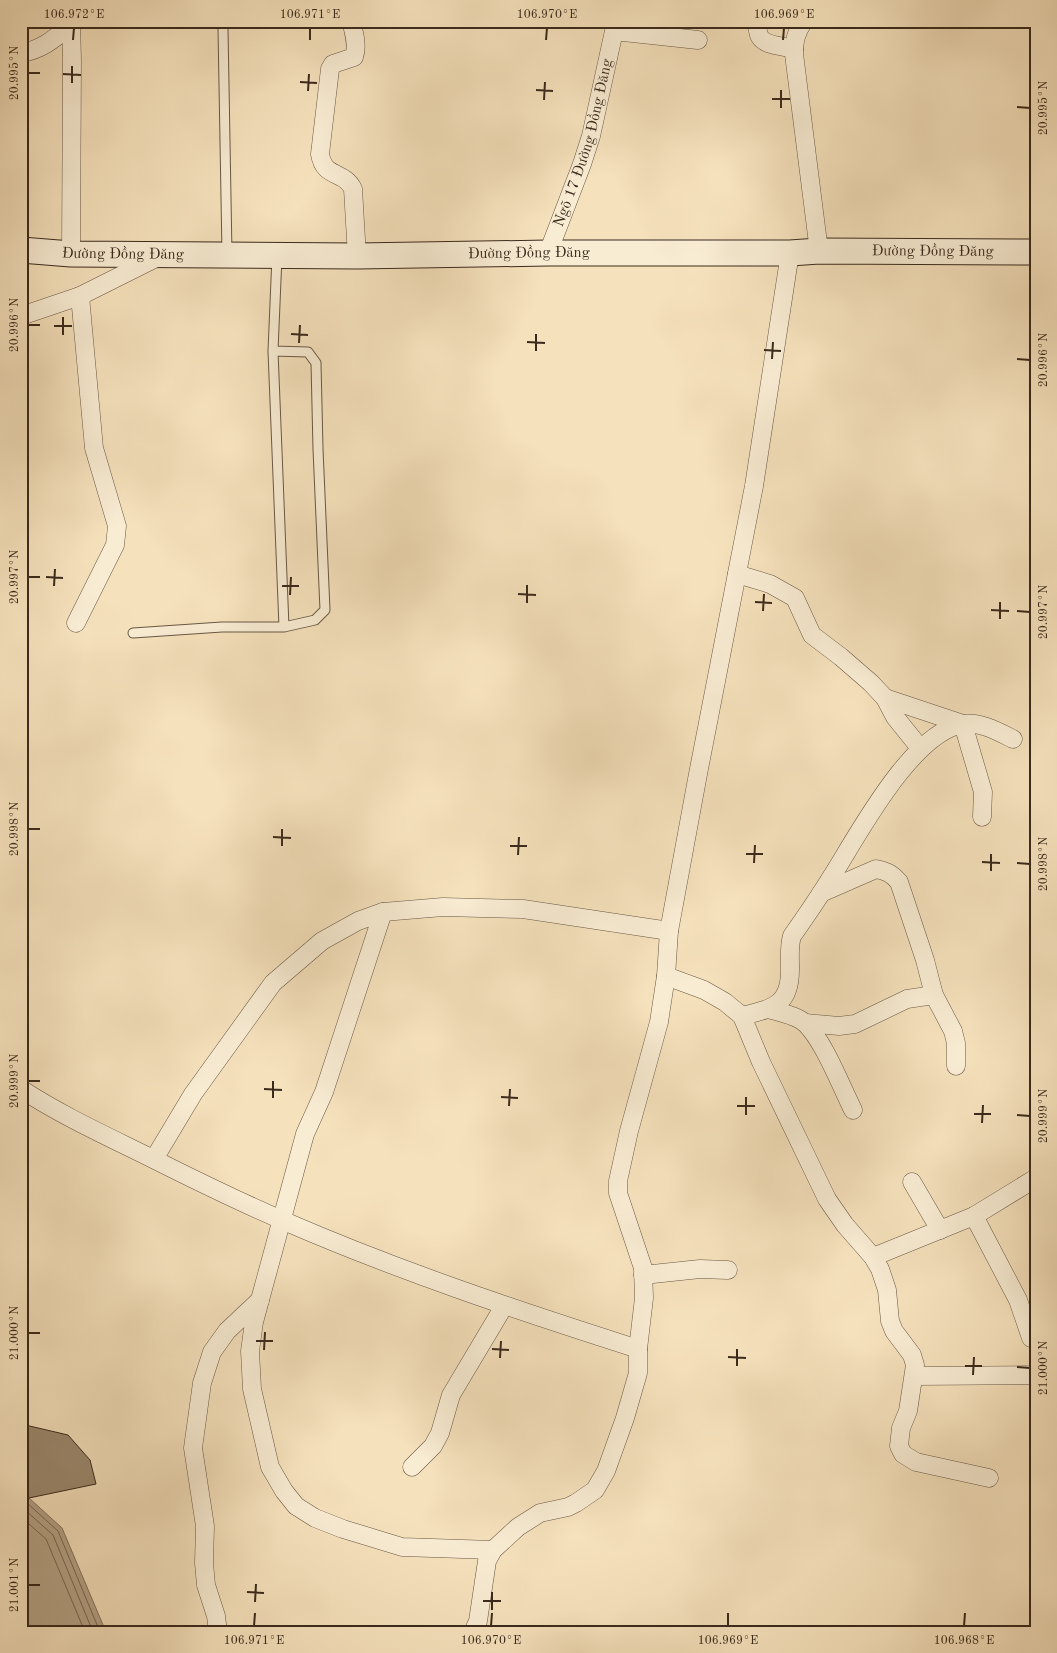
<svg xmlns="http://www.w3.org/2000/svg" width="1057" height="1653" viewBox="0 0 1057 1653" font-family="'Old Standard TT',serif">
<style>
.water{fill:#b5a386;stroke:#84735c}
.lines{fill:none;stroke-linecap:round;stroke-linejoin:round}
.shore{stroke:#786651;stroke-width:1}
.building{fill:#9b896f;stroke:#3a2a1c}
.service-casing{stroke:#695844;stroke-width:11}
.minor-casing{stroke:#695844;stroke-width:19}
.secondary-casing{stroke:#3a2a1c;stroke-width:27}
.service{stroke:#f8ecd3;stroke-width:9}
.minor{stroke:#f8ecd3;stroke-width:18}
.secondary{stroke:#f8ecd3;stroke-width:25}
.ticks{fill:none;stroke:#3a2a1c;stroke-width:2}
.labels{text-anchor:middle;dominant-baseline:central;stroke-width:4;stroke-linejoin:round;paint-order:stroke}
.street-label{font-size:15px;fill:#3a2a1c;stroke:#f8ecd3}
.neatline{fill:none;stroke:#3a2a1c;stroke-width:2}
.ticks-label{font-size:12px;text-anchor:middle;fill:#3a2a1c}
</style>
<rect width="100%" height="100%" fill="#f5e1bc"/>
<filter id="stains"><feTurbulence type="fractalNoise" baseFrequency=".004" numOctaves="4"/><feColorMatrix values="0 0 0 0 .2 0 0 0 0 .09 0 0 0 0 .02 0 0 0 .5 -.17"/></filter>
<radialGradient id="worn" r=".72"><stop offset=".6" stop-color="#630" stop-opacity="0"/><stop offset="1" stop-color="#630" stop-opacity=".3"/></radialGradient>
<!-- water -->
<path class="water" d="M21 1497 29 1498 62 1528 106 1632H21Z"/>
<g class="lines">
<!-- shore -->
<path class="shore" d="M21 1502 27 1503 58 1531 100 1632
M21 1508 24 1509 53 1535 93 1632
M21 1517 46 1539 85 1632"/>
</g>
<!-- building -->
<path class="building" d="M21 1424 68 1435 90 1460 96 1484 29 1498 21 1497Z"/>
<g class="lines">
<defs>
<path id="service" d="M223 29 227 254
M273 351 308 352 316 363 318 449 325 610 315 620 284 627
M133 633 222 627H284L273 351 277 256"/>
<g id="minor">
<path d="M351 21C354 32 358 46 354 57L333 64 330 69 320 154C324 179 344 170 353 189L357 256"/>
<path d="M757 21C758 26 757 33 760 37 765 46 785 46 794 49"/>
<path d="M804 21C796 32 794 41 794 54L819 251"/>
<path d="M21 53C42 50 55 38 71 25"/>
<path id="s1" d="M548 253 582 164 591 136 614 31 698 40"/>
<path d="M71 254 72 61 71 21"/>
<path d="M21 316 80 296 158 257"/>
<path d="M737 574 770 584 795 598 812 635 841 657 871 683 885 698 895 717 920 748"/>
<path d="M76 623 115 545 117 526 94 448 80 296"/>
<path d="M885 698 963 724 983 792 982 817"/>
<path d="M821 893 876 869C887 871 892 874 899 882L925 960 934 995 953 1031 956 1043V1066"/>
<path d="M383 912 324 1092 305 1134 254 1322 250 1351 252 1389 270 1467 284 1491 296 1506 315 1518 343 1529 402 1547 493 1550"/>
<path d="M666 976 704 990 725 1002 742 1016 761 1062 827 1199 845 1225 873 1257 880 1269 887 1290 890 1321 894 1331 912 1355 915 1365 908 1411 901 1428 899 1446 903 1454 916 1462 989 1478"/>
<path d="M769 1009C780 1013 797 1015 806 1024 824 1042 841 1086 853 1110"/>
<path d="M742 1016C774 1008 791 1005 790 967 790 956 789 946 792 936 806 916 820 896 832 876 858 835 912 732 963 724 979 721 999 732 1013 739"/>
<path d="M805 1023 839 1026 855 1024 907 999 934 995"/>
<path d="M21 1089C64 1117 109 1137 155 1160 197 1181 240 1202 284 1221 399 1271 519 1311 638 1349"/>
<path d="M154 1159 193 1094 273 983 322 941 358 921 383 912 443 907 523 909 669 931"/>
<path d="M912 1182 940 1230"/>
<path d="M974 1216 1018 1300 1031 1338"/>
<path d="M873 1257 974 1216 1036 1178"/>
<path d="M643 1275 700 1269 728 1270"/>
<path d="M914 1376 1036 1375"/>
<path d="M412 1467 433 1446 440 1433 451 1395 504 1306"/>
<path d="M218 1632 216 1616 206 1585 204 1563 205 1526 193 1448 202 1383 212 1352 227 1331 260 1300"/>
<path d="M473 1632 478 1621 487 1561 493 1550 518 1527 540 1513 568 1507 576 1503 595 1490 606 1471 625 1418 638 1373V1349L644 1298 643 1268 618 1193V1181L629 1131 659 1022 666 976 669 931 698 774 754 486 790 253"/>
</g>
<g id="secondary">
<path id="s2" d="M21 250 71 254 357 256 548 253H790L819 251 1036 252"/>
</g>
</defs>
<!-- service casing -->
<use href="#service" class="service-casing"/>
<!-- minor casing -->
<use href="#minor" class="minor-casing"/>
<!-- secondary casing -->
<use href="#secondary" class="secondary-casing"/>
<!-- service -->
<use href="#service" class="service"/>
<!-- minor -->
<use href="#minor" class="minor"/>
<!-- secondary -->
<use href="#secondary" class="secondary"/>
</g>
<!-- ticks -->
<path class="ticks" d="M73 40 74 28M310 40V28M546 40 547 28M783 40 784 28M28 73H40M63 74 81 75M300 82 317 83M72 83V66M536 90 553 91M308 91 309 74M772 99H790M544 100 545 82M1017 107 1030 108M781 108V90M28 325H40M54 326H72M291 334 308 335M63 335V317M527 342 545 343M299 343 300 325M764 350 781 351M536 351V334M772 359 773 342M1017 359 1030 360M28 577H40M46 577 63 578M54 586 55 569M282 586H299M518 594 536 595M290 595 291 577M755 602 772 603M527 603V585M991 610 1009 611M763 611 764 594M1017 611 1030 612M1000 619V602M28 829H40M273 837 291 838M282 846V829M510 846H527M746 854H763M518 855 519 837M982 862 1000 863M754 863 755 845M1017 863 1030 864M991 871V854M28 1081H40M264 1089 282 1090M501 1097 518 1098M273 1098V1081M509 1106 510 1089M737 1106H755M974 1114H991M746 1115V1097M1017 1115 1030 1116M982 1123 983 1105M28 1333H40M256 1341H273M492 1349 509 1350M264 1350 265 1332M728 1357 746 1358M500 1358 501 1341M737 1366V1349M965 1366H982M1017 1367 1030 1368M973 1375 974 1357M28 1585H40M247 1592 264 1593M483 1601H501M255 1602 256 1584M492 1610V1592M254 1626 255 1613M491 1626 492 1613M728 1626V1613M964 1626 965 1613"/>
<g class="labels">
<!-- street labels -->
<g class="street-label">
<text stroke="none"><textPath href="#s1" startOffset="116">Ngõ 17 Đường Đồng Đăng</textPath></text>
<text stroke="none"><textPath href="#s2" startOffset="912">Đường Đồng Đăng</textPath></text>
<text stroke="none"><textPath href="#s2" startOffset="102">Đường Đồng Đăng</textPath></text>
<text stroke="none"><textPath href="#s2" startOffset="508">Đường Đồng Đăng</textPath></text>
</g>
</g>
<!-- margin -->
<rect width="1057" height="1653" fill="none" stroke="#f5e1bc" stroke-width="55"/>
<rect x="28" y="28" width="1002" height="1598" class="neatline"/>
<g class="ticks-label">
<text x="74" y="18">106.972°E</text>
<text x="310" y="18">106.971°E</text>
<text x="547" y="18">106.970°E</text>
<text x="784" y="18">106.969°E</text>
<text transform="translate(14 73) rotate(-90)" y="4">20.995°N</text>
<text transform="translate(1043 108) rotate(-90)" y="4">20.995°N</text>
<text transform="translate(14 325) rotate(-90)" y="4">20.996°N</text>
<text transform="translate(1043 360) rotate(-90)" y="4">20.996°N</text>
<text transform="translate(14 577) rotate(-90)" y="4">20.997°N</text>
<text transform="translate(1043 612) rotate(-90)" y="4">20.997°N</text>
<text transform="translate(14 829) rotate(-90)" y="4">20.998°N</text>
<text transform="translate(1043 864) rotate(-90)" y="4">20.998°N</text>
<text transform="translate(14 1081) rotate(-90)" y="4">20.999°N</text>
<text transform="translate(1043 1116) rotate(-90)" y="4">20.999°N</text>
<text transform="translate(14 1333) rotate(-90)" y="4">21.000°N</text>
<text transform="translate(1043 1368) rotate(-90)" y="4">21.000°N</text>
<text transform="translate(14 1585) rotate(-90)" y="4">21.001°N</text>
<text x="254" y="1644">106.971°E</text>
<text x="491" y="1644">106.970°E</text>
<text x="728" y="1644">106.969°E</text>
<text x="964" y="1644">106.968°E</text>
</g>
<rect width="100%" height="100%" filter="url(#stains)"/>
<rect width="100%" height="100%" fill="url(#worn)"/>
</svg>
